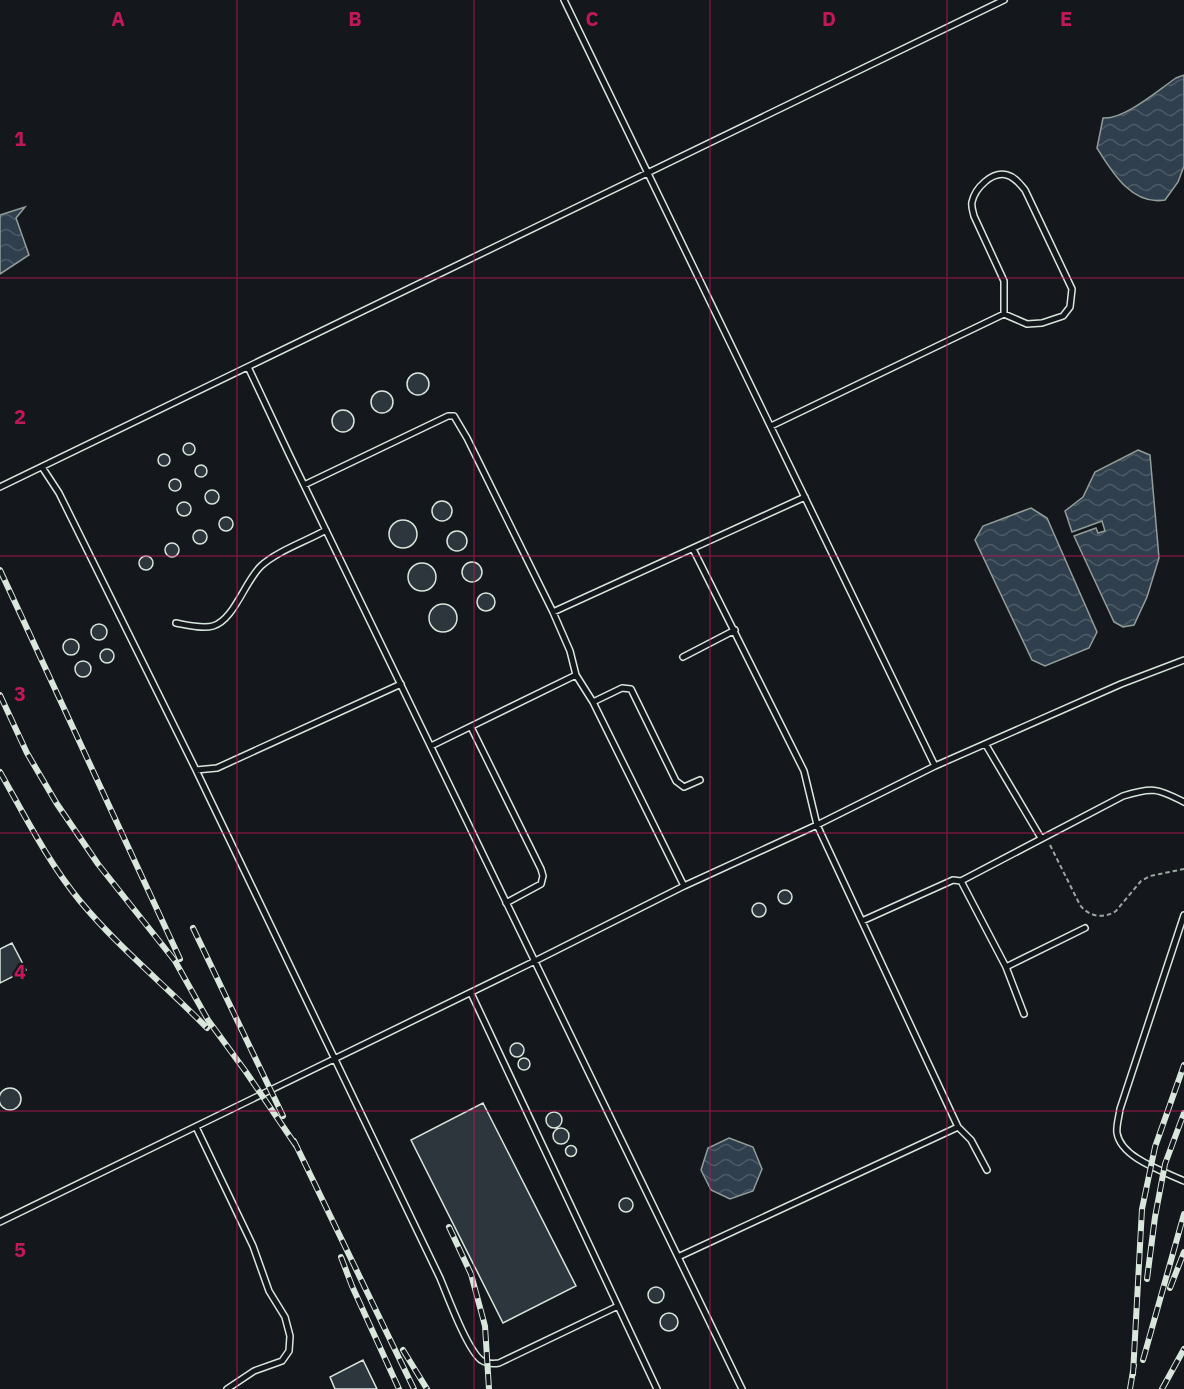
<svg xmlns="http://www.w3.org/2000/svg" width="1184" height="1389" viewBox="0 0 1184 1389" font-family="'IBM Plex Sans',sans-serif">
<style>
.water{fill:url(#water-waves);stroke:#939e99;stroke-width:1.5}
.building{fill:#2c363c;stroke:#d8e6dc;stroke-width:1.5}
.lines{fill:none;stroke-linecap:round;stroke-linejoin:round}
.service-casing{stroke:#d8e6dc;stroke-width:8}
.path{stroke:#9da8a2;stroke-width:2;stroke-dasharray:4.5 3;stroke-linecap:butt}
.service{stroke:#14181c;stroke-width:5}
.rail-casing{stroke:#d8e6dc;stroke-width:6}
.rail{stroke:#14181c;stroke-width:4;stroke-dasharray:11;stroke-linecap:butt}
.grid{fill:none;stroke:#c2185b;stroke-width:1.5;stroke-opacity:0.55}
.grid-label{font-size:20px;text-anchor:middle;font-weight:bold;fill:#c2185b;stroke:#14181c;stroke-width:4.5;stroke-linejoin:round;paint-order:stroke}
</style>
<defs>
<pattern id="water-waves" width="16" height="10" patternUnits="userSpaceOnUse" patternTransform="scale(1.5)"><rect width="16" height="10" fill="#2f3f4d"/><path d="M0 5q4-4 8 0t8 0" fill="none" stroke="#4c5b66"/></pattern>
</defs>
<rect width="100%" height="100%" fill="#14181c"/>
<!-- water -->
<path class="water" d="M1184 75V166L1178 182 1165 200C1132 206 1112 172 1097 148L1103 118C1124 120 1158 90 1176 78Z
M25 207 16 218 29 255 0 274V215Z
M1138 450 1150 455 1159 558 1147 597 1134 625 1123 627 1114 622 1074 536 1096 528 1098 533 1105 531 1102 521 1072 532 1065 511 1083 497 1095 472Z
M1031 508 1047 518 1097 632 1089 648 1045 666 1032 660 975 540 983 526Z
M729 1138 753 1147 762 1169 753 1191 730 1199 711 1190 701 1170 708 1148Z"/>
<!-- building -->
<path class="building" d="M407 384a11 11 0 1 1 22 0a11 11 0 1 1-22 0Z
M371 402a11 11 0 1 1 22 0a11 11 0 1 1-22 0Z
M332 421a11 11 0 1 1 22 0a11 11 0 1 1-22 0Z
M183 449a6 6 0 1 1 12 0a6 6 0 1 1-12 0Z
M158 460a6 6 0 1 1 12 0a6 6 0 1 1-12 0Z
M195 471a6 6 0 1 1 12 0a6 6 0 1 1-12 0Z
M169 485a6 6 0 1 1 12 0a6 6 0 1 1-12 0Z
M205 497a7 7 0 1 1 14 0a7 7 0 1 1-14 0Z
M432 511a10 10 0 1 1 20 0a10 10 0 1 1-20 0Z
M177 509a7 7 0 1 1 14 0a7 7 0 1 1-14 0Z
M219 524a7 7 0 1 1 14 0a7 7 0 1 1-14 0Z
M389 534a14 14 0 1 1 28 0a14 14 0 1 1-28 0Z
M193 537a7 7 0 1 1 14 0a7 7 0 1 1-14 0Z
M447 541a10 10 0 1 1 20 0a10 10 0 1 1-20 0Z
M165 550a7 7 0 1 1 14 0a7 7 0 1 1-14 0Z
M139 563a7 7 0 1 1 14 0a7 7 0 1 1-14 0Z
M462 572a10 10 0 1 1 20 0a10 10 0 1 1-20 0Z
M408 577a14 14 0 1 1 28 0a14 14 0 1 1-28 0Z
M477 602a9 9 0 1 1 18 0a9 9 0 1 1-18 0Z
M429 618a14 14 0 1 1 28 0a14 14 0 1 1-28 0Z
M91 632a8 8 0 1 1 16 0a8 8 0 1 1-16 0Z
M63 647a8 8 0 1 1 16 0a8 8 0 1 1-16 0Z
M100 656a7 7 0 1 1 14 0a7 7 0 1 1-14 0Z
M75 669a8 8 0 1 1 16 0a8 8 0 1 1-16 0Z
M778 897a7 7 0 1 1 14 0a7 7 0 1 1-14 0Z
M752 910a7 7 0 1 1 14 0a7 7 0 1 1-14 0Z
M12 943 26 970 0 983V949Z
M510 1050a7 7 0 1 1 14 0a7 7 0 1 1-14 0Z
M518 1064a6 6 0 1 1 12 0a6 6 0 1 1-12 0Z
M-1 1099a11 11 0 1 1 22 0a11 11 0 1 1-22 0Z
M483 1103 576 1286 503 1323 411 1140Z
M546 1120a8 8 0 1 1 16 0a8 8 0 1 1-16 0Z
M553 1136a8 8 0 1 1 16 0a8 8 0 1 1-16 0Z
M565.5 1151a5.5 5.5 0 1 1 11 0a5.5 5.5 0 1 1-11 0Z
M619 1205a7 7 0 1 1 14 0a7 7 0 1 1-14 0Z
M648 1295a8 8 0 1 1 16 0a8 8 0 1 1-16 0Z
M660 1322a9 9 0 1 1 18 0a9 9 0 1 1-18 0Z
M363 1360 377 1389H335L330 1377Z"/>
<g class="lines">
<defs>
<path id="service" d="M564 0 935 766
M248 367 289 454 742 1389
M771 426 1004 314 1027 324 1042 323 1063 316 1070 307 1072 289 1025 190C1020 184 1015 177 1007 175 992 171 975 188 972 202 971 207 973 211 974 216L1004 281V314
M42 467 59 493 196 770 217 768 401 684
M304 485 448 416H454L467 438 553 612 570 651 576 675 593 702 684 886
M0 487 1004 0
M553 612 805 497
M176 623C187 625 202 629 213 626 234 620 245 581 261 566 277 551 307 541 326 530
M683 657 735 630
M593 702 622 688 631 689 676 781 684 787 700 780
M471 727 541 869 543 876 541 884 506 903
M986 745 1041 838
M431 746 576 675
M196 770 440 1278C448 1297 467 1349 481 1360 487 1364 493 1364 499 1363L618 1306
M961 881 1006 967 1024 1014
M1184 915 1120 1109C1119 1117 1116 1126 1117 1133 1121 1158 1163 1171 1184 1181
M862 921 953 880 961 881 1123 796C1152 787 1157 788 1184 802
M1006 967 1085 928
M471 993 657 1389
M196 1127 253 1246 269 1291 285 1317 290 1336 289 1351 282 1361 254 1371 227 1389
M958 1127 971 1140 987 1170
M0 1222 535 961 684 886 817 825 935 766 1121 684 1184 660
M678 1257 958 1127 817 825 804 771 693 549"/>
</defs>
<!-- service casing -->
<use href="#service" class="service-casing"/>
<!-- path -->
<path class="path" d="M1050 845 1080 905C1089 917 1104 919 1116 911L1141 881 1150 876 1184 869"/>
<!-- service -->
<use href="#service" class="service"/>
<defs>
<path id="rail" d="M0 570 180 959
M0 695 27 753 57 804 98 864 175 961 208 1020 246 1072 297 1147
M0 772C25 816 48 862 80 901 118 947 165 985 207 1028
M193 928 283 1116
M294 1141 414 1389
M449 1227 471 1274 485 1326 489 1389
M341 1257 352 1286 399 1389
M1147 1279 1155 1217 1165 1164 1184 1113
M1170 1288 1184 1252
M403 1350 427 1389
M1143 1360 1184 1214
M1133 1374 1142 1209 1155 1147 1184 1065
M1130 1389 1134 1365
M1162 1389 1184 1349"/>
</defs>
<!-- rail casing -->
<use href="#rail" class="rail-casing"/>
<!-- rail -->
<use href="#rail" class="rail"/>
</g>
<!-- grid -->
<path class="grid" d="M237 0V1389M474 0V1389M710 0V1389M947 0V1389M0 278H1184M0 556H1184M0 833H1184M0 1111H1184"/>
<g class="grid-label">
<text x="118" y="26">A</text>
<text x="355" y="26">B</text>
<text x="592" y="26">C</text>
<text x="829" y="26">D</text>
<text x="1066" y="26">E</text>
<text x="20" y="146">1</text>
<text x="20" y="424">2</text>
<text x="20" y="701">3</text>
<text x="20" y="979">4</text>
<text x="20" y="1257">5</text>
</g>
</svg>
